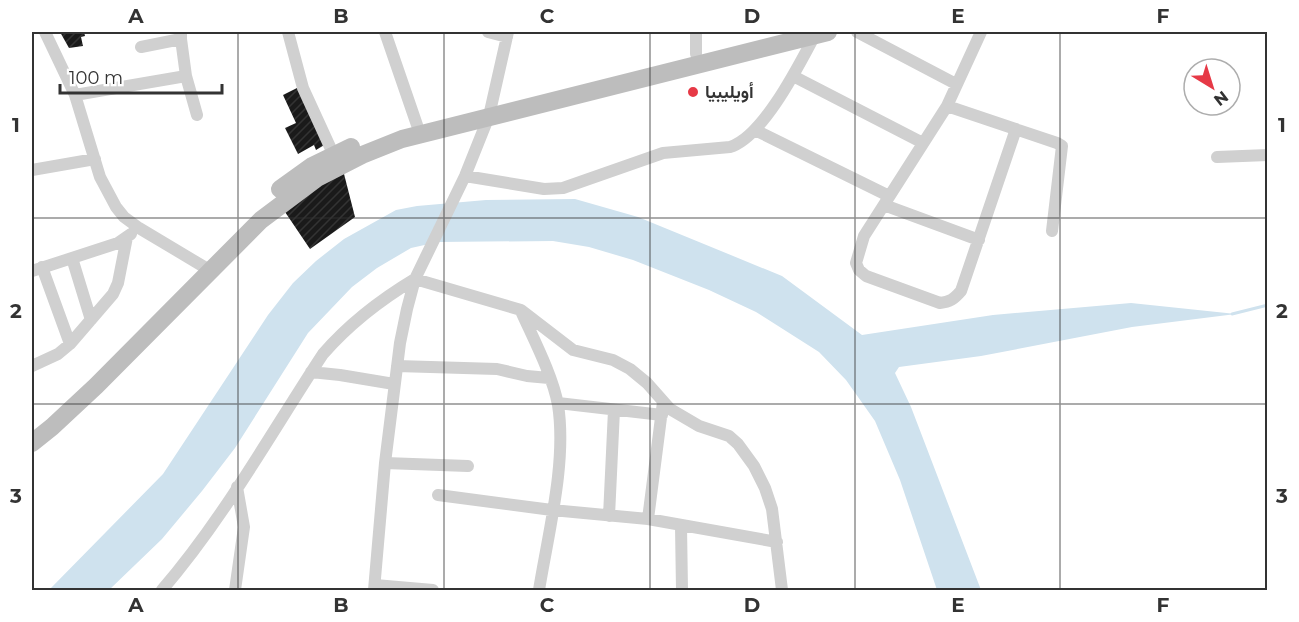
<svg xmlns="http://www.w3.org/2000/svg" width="1299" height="622" viewBox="0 0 1299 622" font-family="Montserrat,Vazirmatn,sans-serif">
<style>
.water{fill:#cfe2ee}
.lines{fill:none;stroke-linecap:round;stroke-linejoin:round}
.stream{stroke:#cfe2ee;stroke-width:3}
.building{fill:url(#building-hatch)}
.street{stroke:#d0d0d0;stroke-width:12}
.secondary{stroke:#bdbdbd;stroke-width:18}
.grid{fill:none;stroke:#333;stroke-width:1.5;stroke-opacity:0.55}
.poi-dot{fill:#e63946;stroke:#fff;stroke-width:2}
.labels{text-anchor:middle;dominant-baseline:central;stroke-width:6;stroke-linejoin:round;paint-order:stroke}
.poi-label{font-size:18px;font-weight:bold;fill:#333;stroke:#fff;text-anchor:start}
.neatline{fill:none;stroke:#333;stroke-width:2}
.grid-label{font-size:20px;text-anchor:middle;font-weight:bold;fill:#333}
</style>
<defs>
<pattern id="building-hatch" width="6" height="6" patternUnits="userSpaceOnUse" patternTransform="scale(1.5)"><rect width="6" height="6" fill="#1a1a1a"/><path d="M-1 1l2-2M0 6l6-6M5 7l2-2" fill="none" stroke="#333"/></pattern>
</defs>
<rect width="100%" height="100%" fill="#fff"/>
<!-- water -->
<path class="water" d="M575 199 638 217 782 276 862 335 993 315 1131 303 1236 314 1132 327 981 356 899 367 895 373 911 407 981 590H937L900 480 875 421 846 380 819 352 756 312 709 290 633 260 589 247 553 241 438 242 411 248 377 268 352 287 308 333 235 448 202 491 162 539 109 590H49L163 474 268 315 293 283 316 261 344 239 396 210 417 206 486 200Z"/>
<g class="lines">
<!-- stream -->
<path class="stream" d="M1232 314 1268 305"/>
</g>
<!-- building -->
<path class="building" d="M60 32H84L85 36 81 37 83 46 69 48Z
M299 87 326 144 316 150 314 145 298 154 285 128 296 123 283 95Z
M343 170 355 217 310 249 283 209Z"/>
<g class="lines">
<!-- street -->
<path class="street" d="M45 32 75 95 100 177 116 207 124 217 139 228 211 271
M288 32 303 88 336 160
M385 32 417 125
M488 32 507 37
M696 32V54
M857 32 956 84
M981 32 947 106 864 236 856 263 859 270 866 276 940 303C950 302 954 299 961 291L1016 129
M181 39 186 76 197 115
M141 47 181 39V33
M793 76 923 143
M75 95 186 76
M947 106 1057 143 1062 146 1052 231
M755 130 889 196
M1217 157 1268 155
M32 170 95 159
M465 176 544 189 563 188 663 153 730 147C763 137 799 65 815 35
M884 205 979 240
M72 258 91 320
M42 267 70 344
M32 271 118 243 131 234
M521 311C533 338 553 376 558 405 567 462 548 534 539 590
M32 366 58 354 70 344 113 294 118 283 127 237
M397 366 497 369 527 376 549 378
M311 372 340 375 394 384
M558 403 662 415
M385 463 468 466
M438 495 552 510 648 519 777 542
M609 516 614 410
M648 519 663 402
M681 526 682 590
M375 585 433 590
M162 590C224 518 271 433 323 354 349 324 380 300 415 279L521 310 573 350 613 360 630 369 647 383 670 409 699 426 729 436 738 444 754 466 765 488 772 509 782 590
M235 590 244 527 237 487
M374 590 385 463 400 343 407 309 415 279 465 176 489 116 508 32"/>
<!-- secondary -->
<path class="secondary" d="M280 189 312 166 351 147
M32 443 52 427 96 386 261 220 317 178 362 155 402 139 828 32"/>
</g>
<!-- grid -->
<path class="grid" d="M238 32V590M444 32V590M650 32V590M855 32V590M1060 32V590M32 218H1268M32 404H1268"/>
<!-- markers -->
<circle class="poi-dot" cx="693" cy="92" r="6"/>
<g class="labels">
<!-- poi labels -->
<g class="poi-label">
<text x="705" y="92">أويليبيا</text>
</g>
</g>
<!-- border -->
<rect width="1299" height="622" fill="none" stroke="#ffffff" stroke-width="66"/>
<!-- north arrow -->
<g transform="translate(1212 87) rotate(142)"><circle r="28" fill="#ffffff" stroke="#adadad" stroke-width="1.5"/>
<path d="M0-4.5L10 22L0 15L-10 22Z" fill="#e63946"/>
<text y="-9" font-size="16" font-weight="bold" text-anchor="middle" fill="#333333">N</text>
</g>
<!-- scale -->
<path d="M60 84v9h162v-9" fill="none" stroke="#333333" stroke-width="3"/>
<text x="69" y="84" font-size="18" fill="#333333" stroke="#ffffff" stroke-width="4.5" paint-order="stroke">100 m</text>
<rect x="33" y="33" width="1233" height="556" class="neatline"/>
<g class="grid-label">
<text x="136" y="23">A</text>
<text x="341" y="23">B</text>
<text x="547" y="23">C</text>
<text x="752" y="23">D</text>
<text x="958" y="23">E</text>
<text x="1163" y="23">F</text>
<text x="16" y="132">1</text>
<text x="1282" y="132">1</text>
<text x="16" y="318">2</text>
<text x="1282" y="318">2</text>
<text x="16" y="503">3</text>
<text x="1282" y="503">3</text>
<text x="136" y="612">A</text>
<text x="341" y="612">B</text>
<text x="547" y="612">C</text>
<text x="752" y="612">D</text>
<text x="958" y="612">E</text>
<text x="1163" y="612">F</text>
</g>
</svg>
